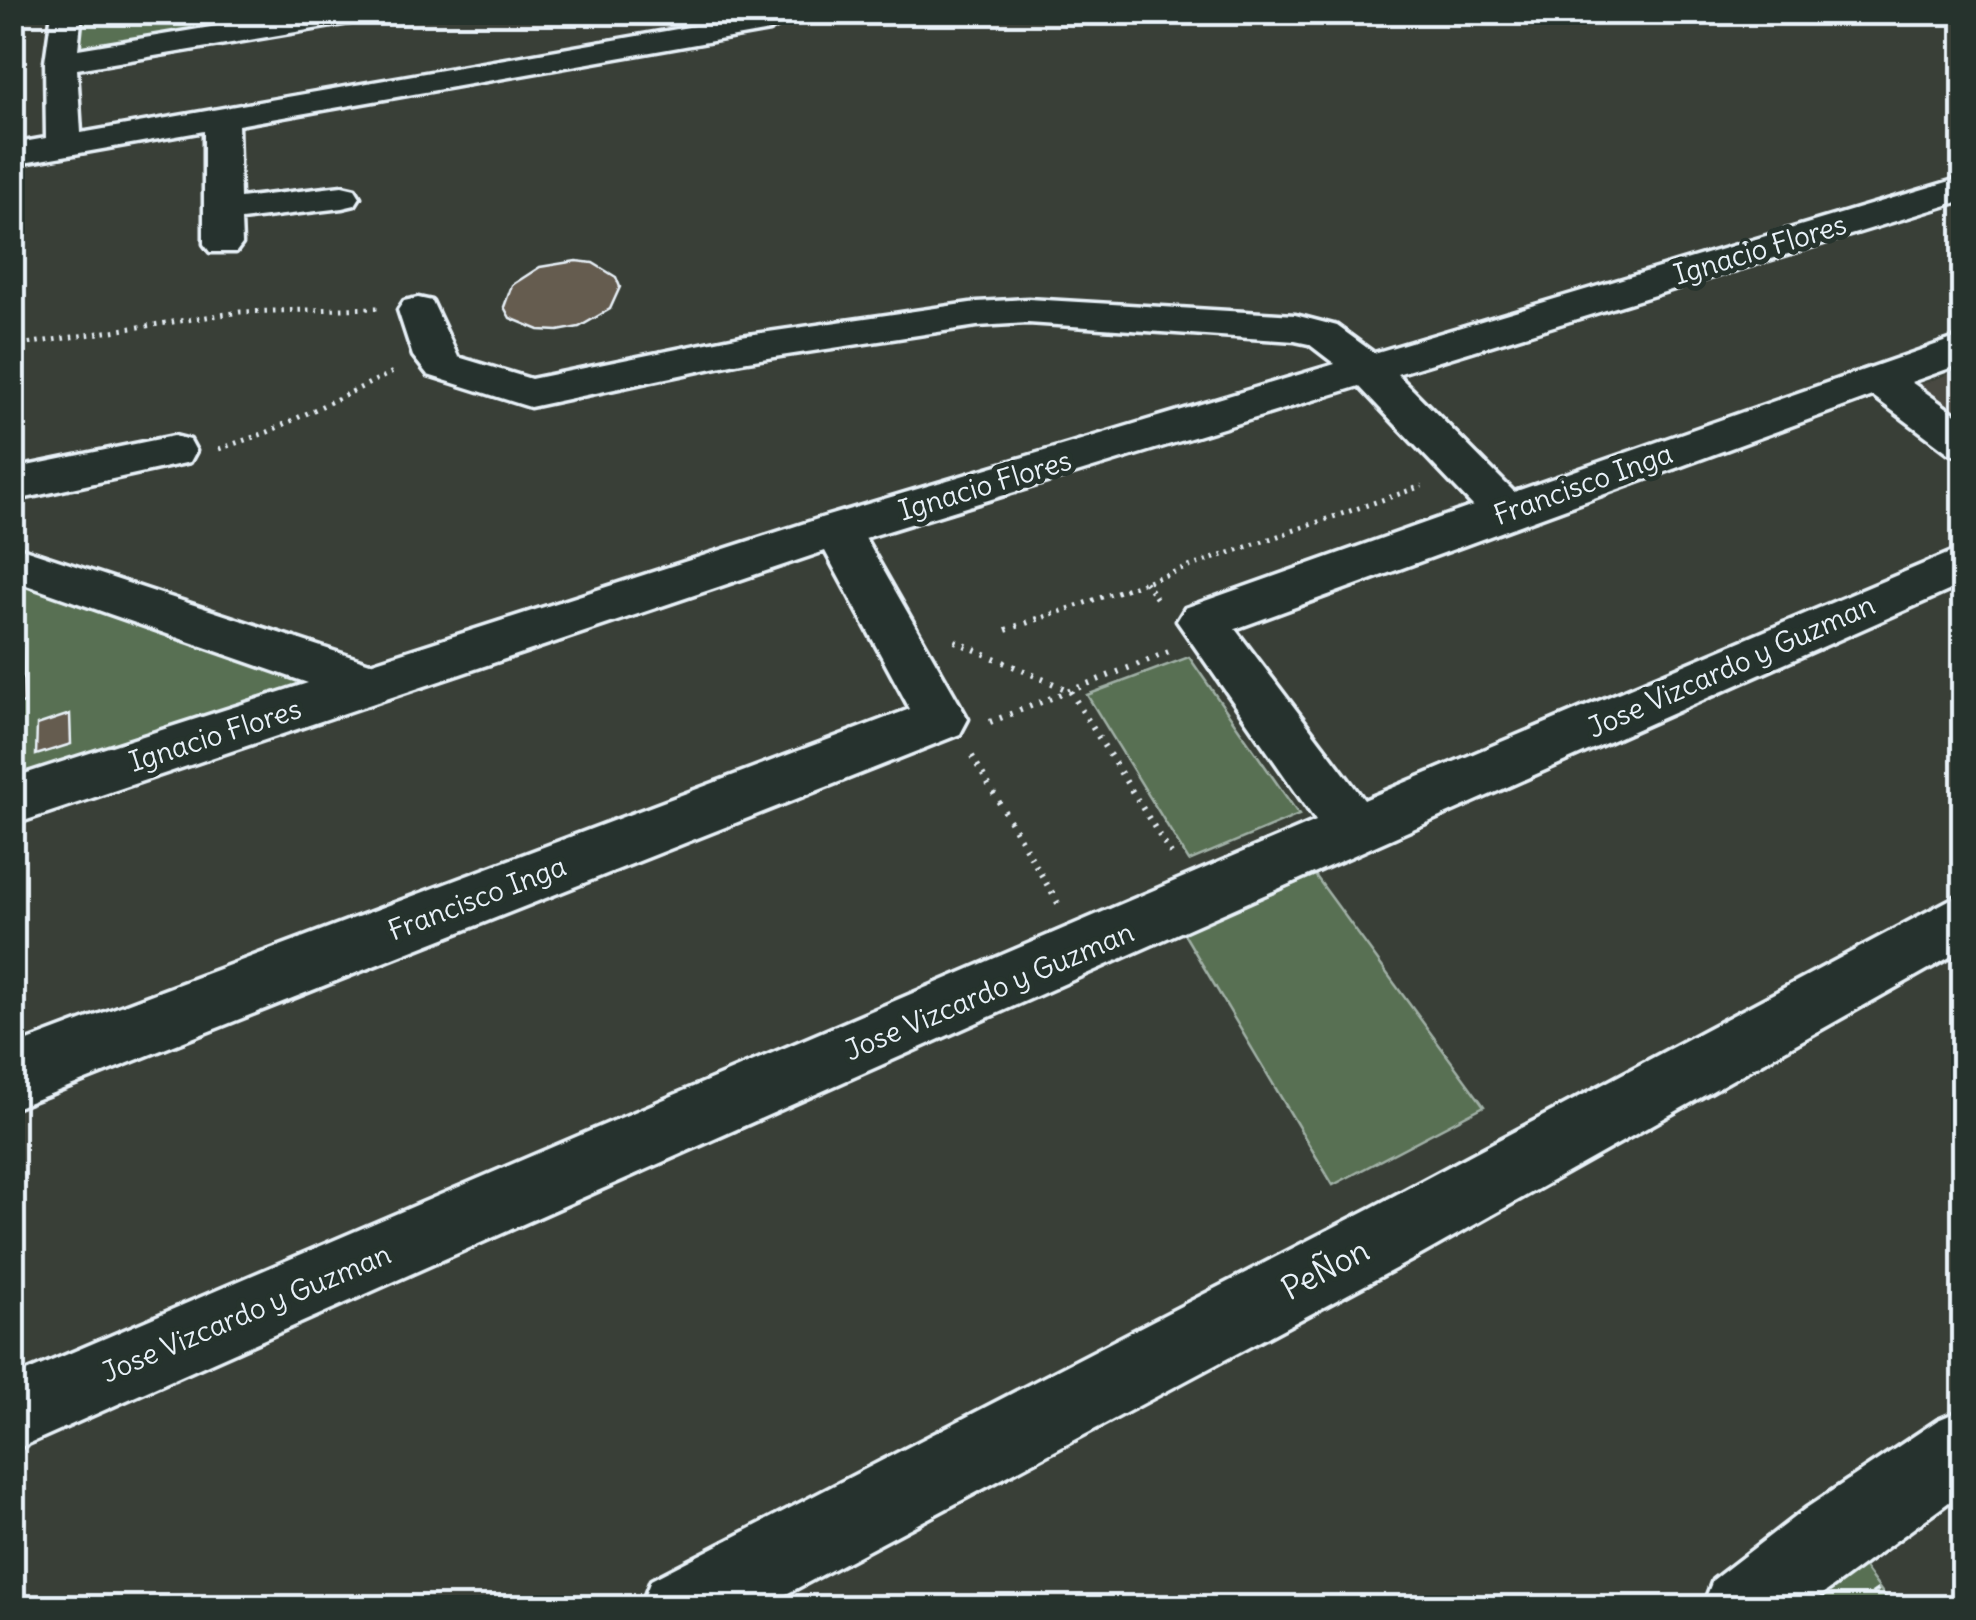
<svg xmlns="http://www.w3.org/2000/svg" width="1976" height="1620" viewBox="0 0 1976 1620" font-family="Delius,sans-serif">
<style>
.built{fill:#494a42}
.green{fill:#596f53;stroke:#a0b0a6;stroke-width:2.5}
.building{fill:#655b4f;stroke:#e8f1f8;stroke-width:2.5}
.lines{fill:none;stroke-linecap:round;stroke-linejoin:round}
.street-casing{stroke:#e8f1f8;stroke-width:7}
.path-far2{stroke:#e8f1f8;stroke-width:5;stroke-dasharray:2.5 6;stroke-linecap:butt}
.path-far1{stroke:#e8f1f8;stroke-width:6;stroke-dasharray:2.5 8;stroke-linecap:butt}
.path{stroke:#e8f1f8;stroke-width:8;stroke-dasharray:4 10;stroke-linecap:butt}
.street{fill:#26332d;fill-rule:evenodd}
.labels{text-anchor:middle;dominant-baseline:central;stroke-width:10;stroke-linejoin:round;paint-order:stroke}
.street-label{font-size:28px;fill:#e8f1f8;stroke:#26332d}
.near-street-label{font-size:32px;fill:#e8f1f8;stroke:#26332d}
</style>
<rect width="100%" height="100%" fill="#393f37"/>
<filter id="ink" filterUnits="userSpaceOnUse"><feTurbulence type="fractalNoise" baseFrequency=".01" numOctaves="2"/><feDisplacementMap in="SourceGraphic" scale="20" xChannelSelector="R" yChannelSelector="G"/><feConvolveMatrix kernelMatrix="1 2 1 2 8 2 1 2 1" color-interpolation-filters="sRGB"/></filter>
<g filter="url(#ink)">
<!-- built -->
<path class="built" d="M1963 369V436L1903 391Z"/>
<!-- green -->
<path class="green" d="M71 13H300L67 57Z
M13 582 302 682 292 696 13 784Z
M1189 657 1299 815 1189 861 1087 695Z
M1315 875 1484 1106 1333 1185 1183 932Z
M1851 1550 1893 1607 1764 1608Z"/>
<!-- building -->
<path class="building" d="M576 261 593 263 616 277 620 287 610 309 579 327 558 331 539 330 510 318 504 307 512 285 540 267Z
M22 640 24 703 12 707V643Z
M70 714 71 744 36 755 37 725Z"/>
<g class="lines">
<defs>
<path id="street" d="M52 12H82L78 49 302 12H376L361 21 77 69 81 133 769 13 785 22 769 31 238 125 240 198 342 186 355 189 360 197 355 205 342 208 241 220 242 244 236 252H210L204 244V131L12 165V144L46 138 45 62Z
M1964 177V200L1397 374 1514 492 1964 335V363L1911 382 1964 420V457L1949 453 1873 396 1235 629 1364 800 1964 547V584L12 1451V1378L1316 821 1177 621 1185 608 1473 506 1359 386 865 538 968 719 960 734 12 1109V1047L910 709 825 551 12 825V778L308 683 12 580V545L370 663 821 518 1335 364 1309 344 1295 341 1028 323 977 326 741 362 530 407 428 375 413 356 398 310 404 301 418 298 432 301 458 357 531 379 741 336 977 302 1028 299 1295 315 1337 326 1374 353Z
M174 436 190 440 196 451 190 462 12 501V469Z
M1964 892V949L1419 1256 760 1608H640L651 1580 1371 1208Z
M1964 1409V1491L1804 1608H1702L1713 1580 1805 1509 1938 1420Z"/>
</defs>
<!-- street casing -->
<use href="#street" class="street-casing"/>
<!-- path-far2 -->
<path class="path-far2" d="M12 346 240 312 378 308
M219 449 268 432 395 371
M1145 582 1159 602
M1036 620 1422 486"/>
<!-- path-far1 -->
<path class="path-far1" d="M1006 630 1043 617
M955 641 1070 691 1171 854
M990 722 1169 652
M972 756 1059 905"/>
<!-- path -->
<path class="path" d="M1874 1590 1886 1608"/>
<!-- street -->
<use href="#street" class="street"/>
</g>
</g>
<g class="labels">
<!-- street labels -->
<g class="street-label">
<text transform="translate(1760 249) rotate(-17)">Ignacio Flores</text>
<text transform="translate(1583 484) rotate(-20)">Francisco Inga</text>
<text transform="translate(985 485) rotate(-17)">Ignacio Flores</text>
<text transform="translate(1731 666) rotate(-24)">Jose Vizcardo y Guzman</text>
<text transform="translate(215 735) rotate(-18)">Ignacio Flores</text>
<text transform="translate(477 898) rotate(-21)">Francisco Inga</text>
<text transform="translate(989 991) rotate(-23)">Jose Vizcardo y Guzman</text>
<text transform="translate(246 1313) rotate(-23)">Jose Vizcardo y Guzman</text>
</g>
<!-- near-street labels -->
<g class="near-street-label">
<text transform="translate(1325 1269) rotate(-28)">PeÑon</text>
</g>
</g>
<!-- margin -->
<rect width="1976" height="1620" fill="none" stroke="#26332d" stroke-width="50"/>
<rect x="25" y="25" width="1926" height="1570" fill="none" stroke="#e8f1f8" stroke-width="4" filter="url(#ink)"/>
</svg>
